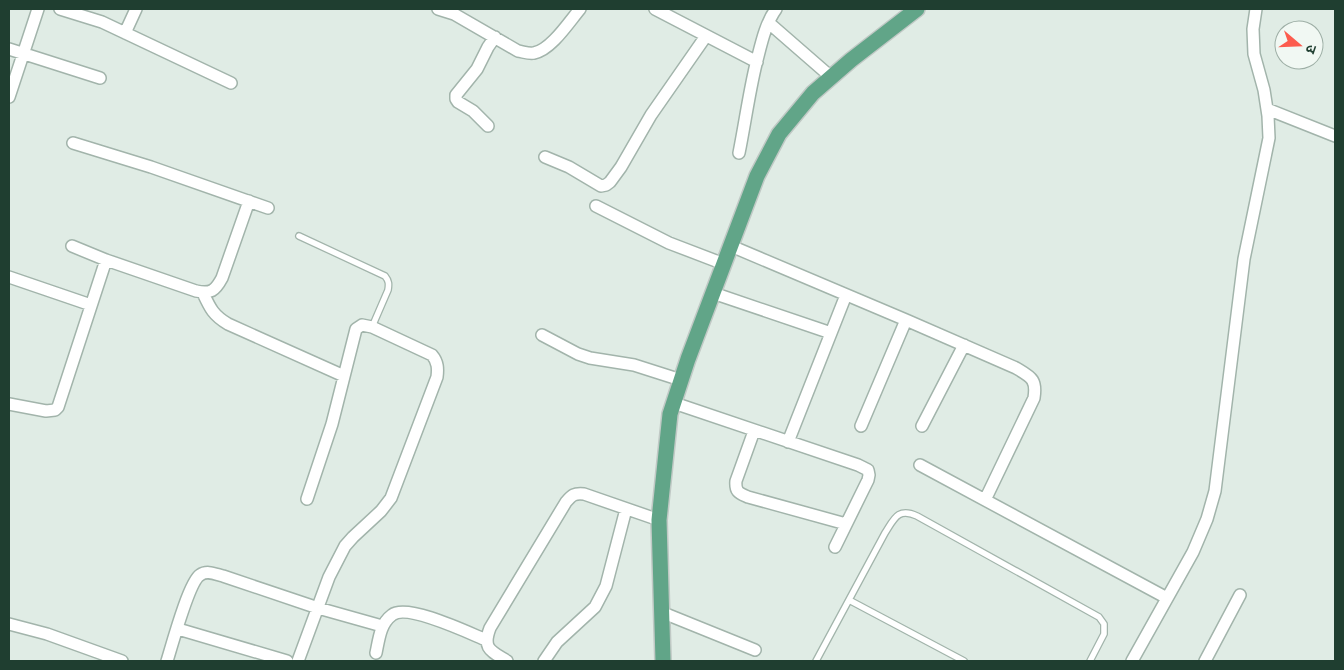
<svg xmlns="http://www.w3.org/2000/svg" width="1344" height="670" viewBox="0 0 1344 670" font-family="Lato,'Noto Sans Devanagari',sans-serif">
	<style>
		.lines { fill: none; stroke-linecap: round; stroke-linejoin: round }
		.lane-casing { stroke: #a2b4ab; stroke-width: 8 }
		.street-casing { stroke: #a2b4ab; stroke-width: 14 }
		.primary-casing { stroke: #c0c9c5; stroke-width: 18 }
		.lane { stroke: #fff; stroke-width: 5.5 }
		.street { stroke: #fff; stroke-width: 11 }
		.primary { stroke: #61a588; stroke-width: 15 }
	</style>
	<rect width="100%" height="100%" fill="#e0ece5"/>
	<g class="lines">
		<g class="lane-casing">
			<path id="lane" d="M299,236L385,276C389,281 389,284 388,290L372,327
				M849,600L964,661
				M816,661L885,533C894,519 898,507 917,516L1099,617L1104,624V634L1090,661"/>
		</g>
		<g class="street-casing">
			<path id="street" d="M60,9L102,22L231,83
				M438,9L454,14L518,51C524,52 529,54 534,53C551,50 569,22 580,9
				M655,9L757,62
				M769,23L831,77
				M125,33L136,9
				M9,49L100,78
				M9,97L38,9
				M1267,109L1335,136
				M488,126L473,111L458,102L456,99V95L477,69L488,47L495,37
				M73,143L151,167L268,208
				M739,153C745,123 749,93 756,64C761,45 765,24 776,9
				M545,157L569,167L601,186L606,185L610,182L621,167L651,115L706,36
				M596,206L669,243L724,264
				M72,246L106,260L196,291C211,294 215,291 222,278L249,201
				M731,246L906,320L1016,368C1031,377 1037,379 1034,398L985,500
				M9,277L91,305
				M203,293C210,308 213,315 228,324L344,376
				M713,293L831,333
				M542,335L578,354L590,358L634,365L681,380
				M674,403L858,465L868,470L869,475L868,480L835,547
				M9,404L46,411L55,410L58,407L106,260
				M861,426L906,320
				M922,426L964,345
				M754,431L736,481C735,492 739,493 748,497L846,524
				M788,442L846,295
				M920,465L1167,598
				M661,612L755,650
				M9,624L47,634L122,661
				M178,629L287,661
				M376,653C379,639 380,624 392,615C407,603 469,633 486,640
				M167,661C172,645 189,582 200,575C207,570 215,574 223,576L318,608L382,626
				M298,661L329,577L345,546L353,537L381,511L391,498L437,377C438,369 438,362 432,355L372,327L362,325L356,329L332,424L307,499
				M507,661C491,651 482,649 490,628L566,502C572,495 574,493 584,494L659,520
				M544,661L557,642L595,607L606,586L626,509
				M1132,661L1193,552L1207,519L1215,491L1244,259L1269,138L1268,116L1264,90L1254,54L1253,29L1256,9
				M1205,661L1240,595"/>
		</g>
		<g class="primary-casing">
			<path id="primary" d="M663,661L659,520L670,414L688,359L757,176L779,134L813,93L851,60L917,9"/>
		</g>
		<use href="#lane" class="lane"/>
		<use href="#street" class="street"/>
		<use href="#primary" class="primary"/>
	</g>
	<rect width="1344" height="670" fill="none" stroke="#1f3e30" stroke-width="20"/>
	<g transform="translate(1299 45) rotate(109)"><circle r="24" fill="#f1f8f3" stroke="#9daea5"/>
	<path d="M0-4L9 19L0 12L-9 19Z" fill="#fc5c4e"/>
	<text y="-8" font-size="14" font-weight="bold" text-anchor="middle" fill="#1f3e30">उ</text>
	</g>
</svg>
